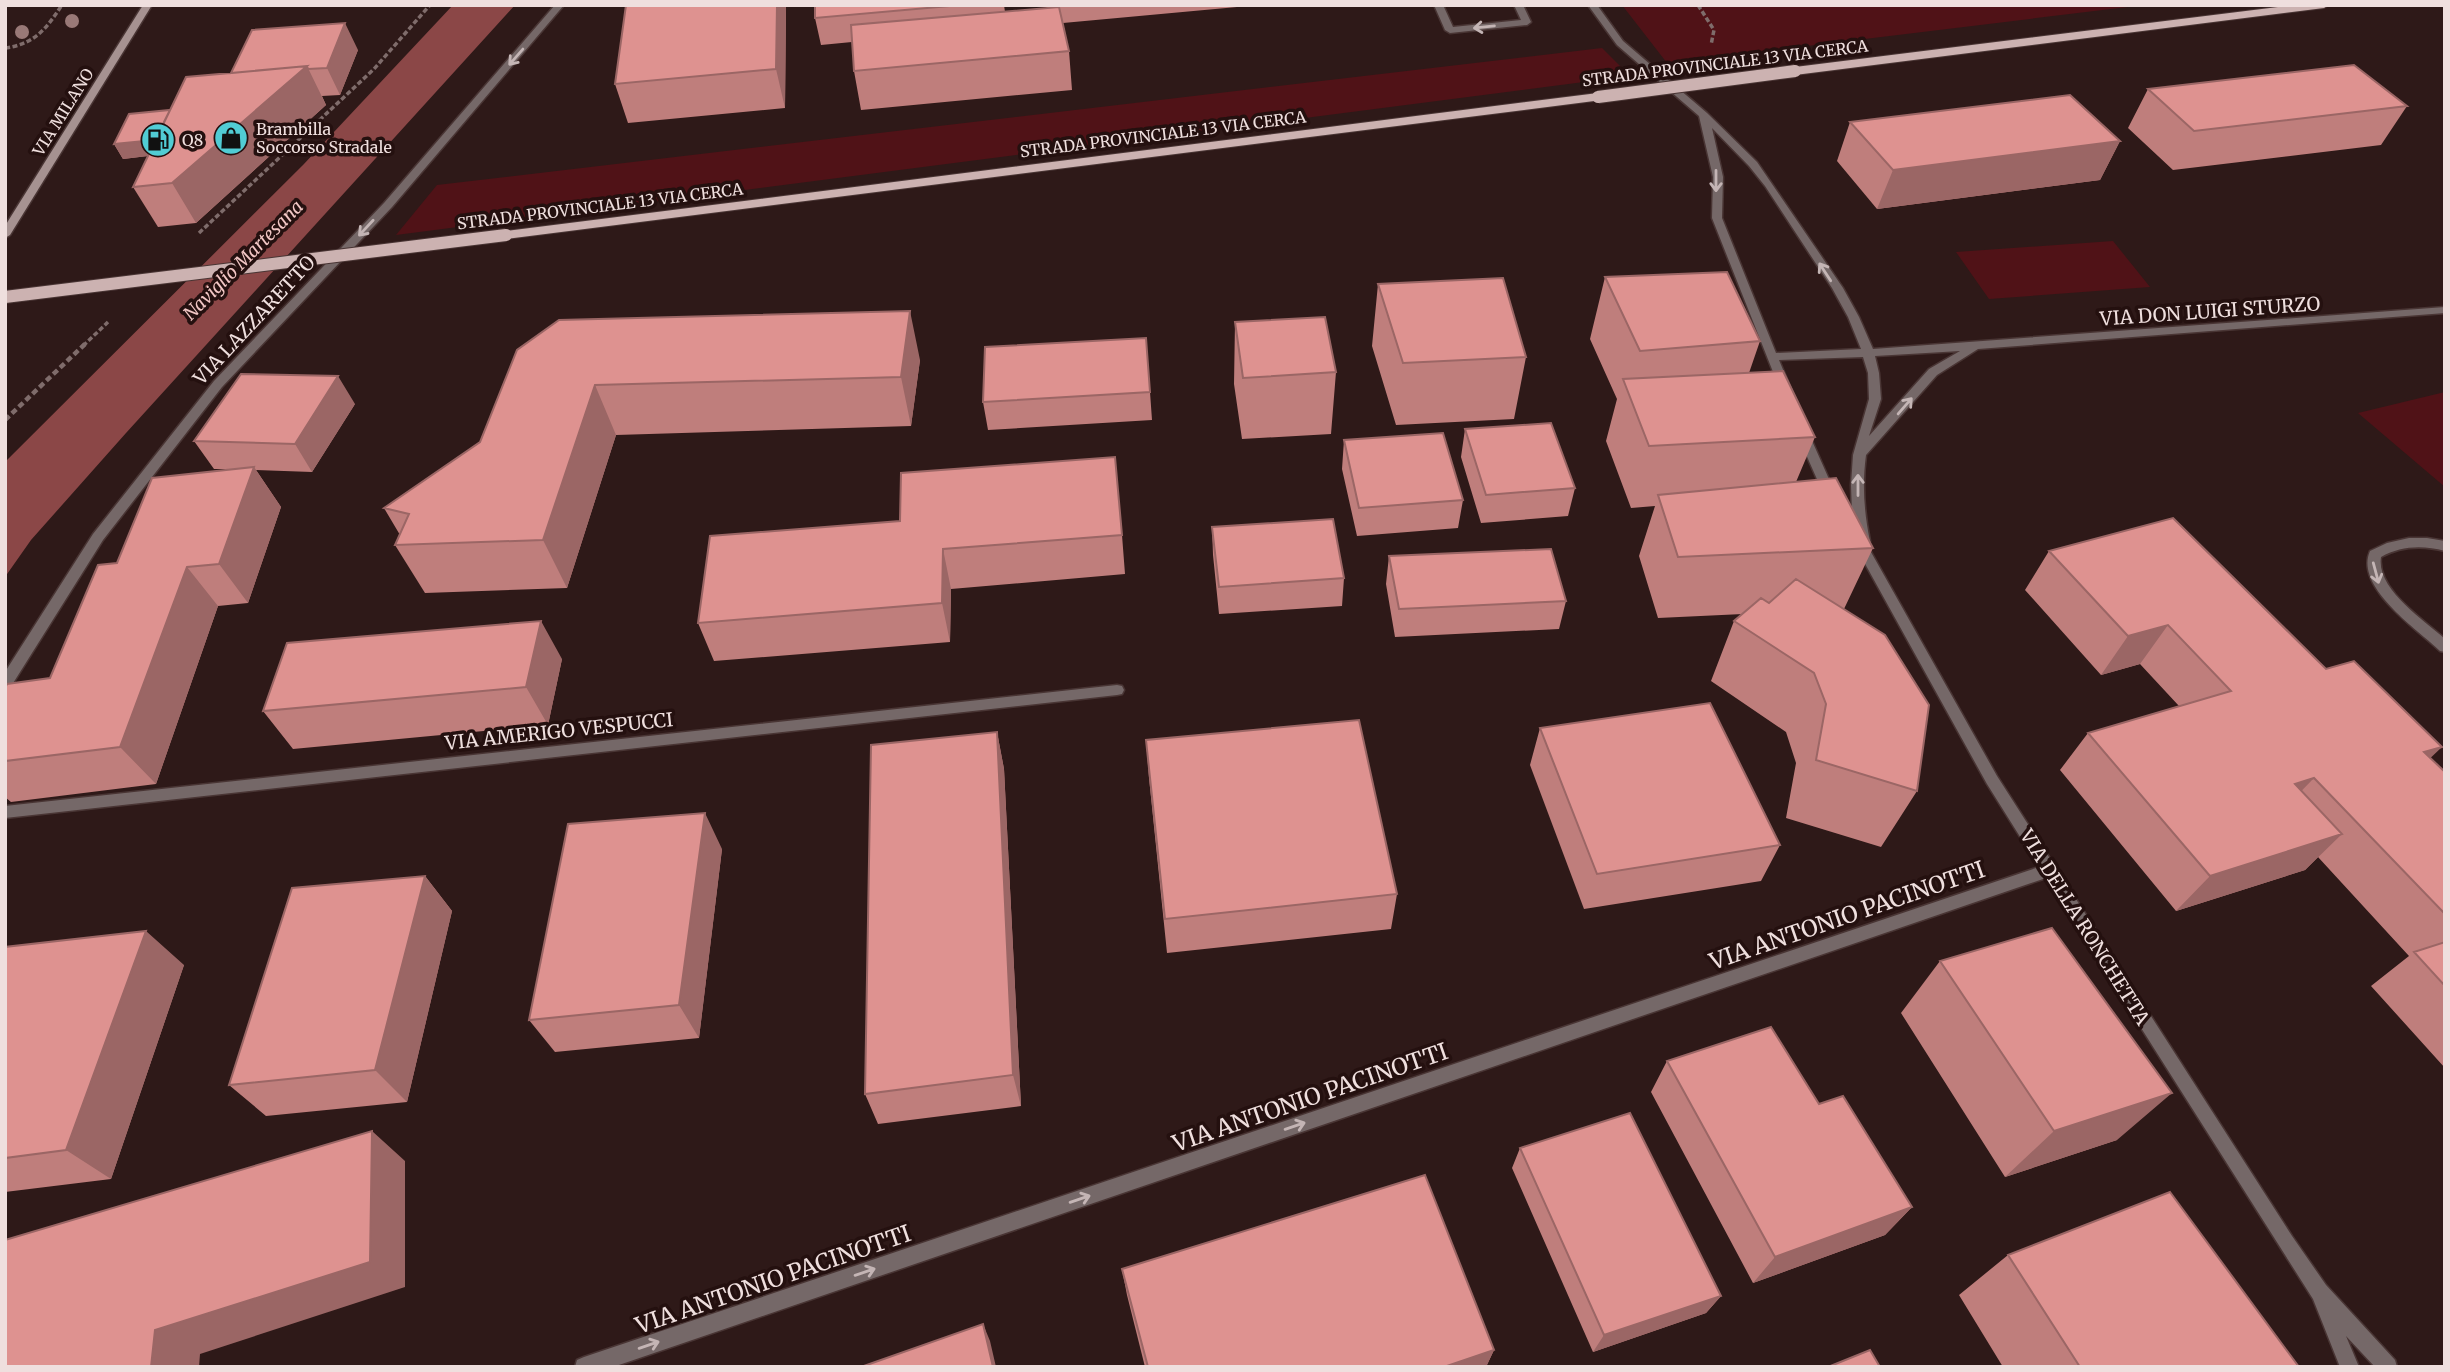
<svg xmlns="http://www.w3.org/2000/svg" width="2450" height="1372" viewBox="0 0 2450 1372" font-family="Merriweather,serif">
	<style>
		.green { fill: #501217 }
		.water { fill: #8b4747 }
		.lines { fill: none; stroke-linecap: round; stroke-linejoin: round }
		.lane-casing { stroke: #493534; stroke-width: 3 }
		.street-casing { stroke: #493534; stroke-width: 3 }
		.secondary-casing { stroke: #493534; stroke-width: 3 }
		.primary-casing { stroke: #493534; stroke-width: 2 }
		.path-far1 { stroke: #7f6c6b; stroke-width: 3.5; stroke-dasharray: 5 2.5; stroke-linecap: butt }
		.path { stroke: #7f6c6b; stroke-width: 4.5; stroke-dasharray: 6 3.5; stroke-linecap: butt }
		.lane { fill: #756868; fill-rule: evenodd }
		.street { fill: #756868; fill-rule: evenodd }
		.secondary { fill: #a69291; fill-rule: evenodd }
		.primary { fill: #ccb2b1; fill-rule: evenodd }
		.primary-bridge-casing { stroke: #493534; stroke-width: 14; stroke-linecap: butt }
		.primary-bridge { stroke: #ccb2b1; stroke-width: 12 }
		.tree { fill: #997977 }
		.wall { fill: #bf7e7c }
		.shaded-wall { fill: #9b6665 }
		.building { fill: #de9290; stroke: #9b6665; stroke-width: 2 }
		.oneway { stroke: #c4b5b5 }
		.labels { text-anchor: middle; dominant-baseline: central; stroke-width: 7; stroke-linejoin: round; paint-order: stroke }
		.far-street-label { font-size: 16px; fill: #efdfde; stroke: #24100f }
		.far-poi-label { font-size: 16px; fill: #efdfde; stroke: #24100f; text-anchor: start }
		.far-water-label { font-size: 18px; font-style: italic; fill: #f2c7c5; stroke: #24100f }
		.street-label { font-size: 19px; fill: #efdfde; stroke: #24100f }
		.near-street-label { font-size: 23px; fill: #efdfde; stroke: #24100f }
	</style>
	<rect width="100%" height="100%" fill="#2e1918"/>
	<path class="green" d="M1622,5H2144L1667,63Z
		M1602,48L1630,76L396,235L437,185Z
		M2113,241L2150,287L1989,299L1956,252Z
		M2445,392V487L2358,413Z"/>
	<path class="water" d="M453,5H515L126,433L31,540L5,577V462L303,165Z"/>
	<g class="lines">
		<g class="lane-casing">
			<path id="lane" d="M1434,5H1443L1453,27L1521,20L1514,5H1523L1531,22L1527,25L1450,33L1445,30Z"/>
		</g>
		<g class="street-casing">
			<path id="street" d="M555,5H564L392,207L222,387L103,540L10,688L5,689V672L93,534L214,381L384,203Z
				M1588,5H1597L1623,41L1707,113L1757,162L1843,288L1859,317L1873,349L2445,307V313L1978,349L1937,375L1866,455C1862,485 1864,512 1870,541L1867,545L1997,776L2292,1236L2326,1285L2395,1360L2397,1367H2375L2346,1336L2359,1367H2340L2313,1299L2046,878L613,1367H575L577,1360L584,1357L2039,867L1987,784L1853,542L1857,538L1852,513L1851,485L1853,455L1869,399L1868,373L1863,357L1779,360L1791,389L1789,392H1781L1712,218L1713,177L1699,116L1617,45ZM1712,128L1749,166L1765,186L1832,288L1848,317L1861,349L1776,353L1722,218L1723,177ZM1960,351L1929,369L1869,436L1881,399L1879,373L1875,356Z
				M1803,430L1809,434L1836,495L1834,498L1830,499L1824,495L1797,434Z
				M2409,538H2427L2445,541V551C2422,545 2401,546 2381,557C2376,589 2423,619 2445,639V652L2440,651C2417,629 2354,587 2370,551L2387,543Z
				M1117,685L1122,686L1124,690L1122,694L1117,695L5,818V806Z"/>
		</g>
		<g class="secondary-casing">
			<path id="secondary" d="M143,5H152L10,235L5,238V226Z"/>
		</g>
		<g class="primary-casing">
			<path id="primary" d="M2295,5H2329L2324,8L1795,75L1789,71L1795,67Z
				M1598,93L1604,97L1602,100L506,239L499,235L506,231Z"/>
		</g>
		<path class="path-far1" d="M1698,5L1714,30L1711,45
			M5,48C35,44 46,29 62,5
			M199,233L374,69L430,5
			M83,346L108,322"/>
		<path class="path" d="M5,420L85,344"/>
		<use href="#lane" class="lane"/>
		<use href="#street" class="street"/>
		<use href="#secondary" class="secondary"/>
		<use href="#primary" class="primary"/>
		<g class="primary-bridge-casing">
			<path id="primary-bridge" d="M1598,97L1795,71
				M5,297L506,235"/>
		</g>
		<use href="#primary-bridge" class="primary-bridge"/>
	</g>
	<g class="tree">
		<circle cx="72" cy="21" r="7"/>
		<circle cx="22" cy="32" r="7"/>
	</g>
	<path class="wall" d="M626,5H786L785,108L628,123L615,84Z
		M815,5H1004L1005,12L1055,7V5H1237V7L1063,23L1069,51L1072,90L861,110L854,71L852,42L821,45L815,18Z
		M358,50L340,95L322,96L326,105L196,223L158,227L133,187L148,156L123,159L114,144L231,73Z
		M2148,89L2407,106L2381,145L2173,170L2128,128Z
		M1850,122L2120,141L2100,180L1877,209L1837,161Z
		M1605,277L1760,341L1749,373L1815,437L1796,482L1873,548L1844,609L1917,791L1881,847L1786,818L1796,763L1786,732L1711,681L1734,621L1743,614L1658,618L1639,556L1655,506L1631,508L1606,441L1617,399L1590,339Z
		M1378,284L1526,357L1514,419L1396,425L1372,346Z
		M1235,322L1336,372L1331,434L1242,439L1234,384Z
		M517,350L920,360L911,426L616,435L567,588L425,593L395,545L400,535L384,508L480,442Z
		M1150,392L1152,420L988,430L983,402Z
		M355,404L312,472L256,470L281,507L248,603L218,606L156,784L11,802L5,797V688L50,678L117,563L232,469H214L194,441Z
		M1465,429L1575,488L1568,516L1481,523L1461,457Z
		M1344,440L1463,500L1458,528L1357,536L1342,469Z
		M1212,527L1344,578L1342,606L1219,614L1213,555Z
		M1122,535L1125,574L951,589L950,642L714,661L698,623L710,536Z
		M2049,551L2326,669L2430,758L2445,772V1068L2371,986L2409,956L2318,857L2305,870L2176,911L2060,770L2088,733L2179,706L2140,664L2101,675L2025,590Z
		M1389,556L1566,601L1559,629L1395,637L1386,584Z
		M562,659L548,725L293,749L263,711Z
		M1540,728L1780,845L1761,881L1584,909L1530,765Z
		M997,732L1004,769L1021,1106L878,1124L865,1094Z
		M1146,740L1397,894L1391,929L1167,953L1149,778Z
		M722,849L699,1038L555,1052L529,1020Z
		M425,876L452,911L407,1102L266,1116L229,1085Z
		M5,947L184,965L111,1179L5,1192Z
		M1940,961L2117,1140L2005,1177L1901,1013Z
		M1667,1061L1819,1104L1912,1207L1885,1235L1753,1283L1651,1092Z
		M1520,1148L1721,1296L1706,1313L1593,1352L1512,1168Z
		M2008,1255L2299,1367H2003L1959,1295Z
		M1122,1269L1494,1350L1486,1367H1145L1127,1295Z"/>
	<path class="shaded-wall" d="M777,5H786L785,108L776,69Z
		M345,23L358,50L340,95L327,68Z
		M307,66L326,105L196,223L172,183Z
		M172,138L180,152L123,159L114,144Z
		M2120,141L2100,180L1877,209L1893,170Z
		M910,311L920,360L911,426L901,377Z
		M338,376L355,404L312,472L295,444Z
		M595,385L616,435L567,588L543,540Z
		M254,467L281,507L248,603L219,564Z
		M943,549L951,589L950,642L942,603Z
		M187,567L218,606L156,784L120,747Z
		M541,621L562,659L548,725L526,687Z
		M2168,625L2140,664L2101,675L2128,636Z
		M997,732L1004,769L1021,1106L1013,1075Z
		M2442,747L2403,784L2424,752Z
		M2314,778L2278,815L2295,784Z
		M705,813L722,849L699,1038L679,1005Z
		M2342,834L2305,870L2176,911L2210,876Z
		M425,876L452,911L407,1102L375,1070Z
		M146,931L184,965L111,1179L66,1150Z
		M2172,1093L2117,1140L2005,1177L2054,1131Z
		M372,1131L405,1161V1287L200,1354L199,1367H151L155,1330Z
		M1912,1207L1885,1235L1753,1283L1775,1257Z
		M1721,1296L1706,1313L1593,1352L1604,1335Z
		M983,1324L990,1341L996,1367H993Z
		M1494,1350L1486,1367H1444Z"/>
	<path class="building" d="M626,5H777L776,69L615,84Z
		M815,5H961L815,18Z
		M1059,7L1069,51L854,71L851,25Z
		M345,23L327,68L308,69L307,66L231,73L252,30Z
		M2354,65L2407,106L2194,131L2148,89Z
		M307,66L172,183L133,187L186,77Z
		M2070,95L2120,141L1893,170L1850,122Z
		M170,110L155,140L114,144L129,114Z
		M1727,272L1760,341L1640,351L1605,277Z
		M1503,278L1526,357L1403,363L1378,284Z
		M910,311L901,377L595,385L543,540L395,545L409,514L384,508L480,442L517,350L559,320Z
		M1325,317L1336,372L1243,378L1235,322Z
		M1146,338L1150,392L983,402L985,347Z
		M1783,371L1815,437L1649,446L1623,379Z
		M241,374L338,376L295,444L194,441Z
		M1551,423L1575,488L1486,495L1465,429Z
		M1443,433L1463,500L1359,508L1344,440Z
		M1115,457L1122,535L943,549L942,603L698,623L710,536L900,521L901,473Z
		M254,467L219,564L187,567L120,747L5,761V688L7,684L50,678L98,565L117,563L152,478Z
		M1836,478L1873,548L1678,557L1658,495Z
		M2173,518L2326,669L2354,661L2442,747L2424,752L2445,772V914L2314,778L2295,784L2342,834L2210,876L2088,733L2231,691L2168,625L2128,636L2049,551Z
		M1333,519L1344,578L1219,587L1212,527Z
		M1551,549L1566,601L1399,609L1389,556Z
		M1796,579L1885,635L1929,705L1917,791L1816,760L1826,704L1814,673L1734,621L1761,598L1769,603Z
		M541,621L526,687L263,711L287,643Z
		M1710,703L1780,845L1597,874L1540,728Z
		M1359,720L1397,894L1165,919L1146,740Z
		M997,732L1013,1075L865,1094L871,745Z
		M705,813L679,1005L529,1020L568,824Z
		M425,876L375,1070L229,1085L292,888Z
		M2052,928L2172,1093L2054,1131L1940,961Z
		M146,931L66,1150L5,1158V947Z
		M2445,942V986L2414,952Z
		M1771,1027L1819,1104L1843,1096L1912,1207L1775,1257L1667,1061Z
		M1630,1113L1721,1296L1604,1335L1520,1148Z
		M372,1131L370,1262L155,1330L151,1367H5V1240Z
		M1425,1175L1494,1350L1444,1367H1148L1122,1269Z
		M2170,1192L2299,1367H2080L2008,1255Z
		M983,1324L993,1367H861Z
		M1870,1350L1880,1367H1828Z"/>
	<defs><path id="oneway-shaft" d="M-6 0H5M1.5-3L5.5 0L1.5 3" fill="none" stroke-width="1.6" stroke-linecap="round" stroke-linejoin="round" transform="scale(1.75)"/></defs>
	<g class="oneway">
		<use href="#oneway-shaft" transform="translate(1484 27) rotate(174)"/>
		<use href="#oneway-shaft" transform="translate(516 57) rotate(131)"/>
		<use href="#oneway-shaft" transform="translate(1716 181) rotate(90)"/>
		<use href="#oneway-shaft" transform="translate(366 228) rotate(133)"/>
		<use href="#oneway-shaft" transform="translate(1825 272) rotate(-123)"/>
		<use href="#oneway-shaft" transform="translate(1905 406) rotate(-49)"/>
		<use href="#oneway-shaft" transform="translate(1858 485) rotate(-90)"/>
		<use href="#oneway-shaft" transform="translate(2376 573) rotate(75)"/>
		<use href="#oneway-shaft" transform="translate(1295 1126) rotate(-19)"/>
		<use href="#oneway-shaft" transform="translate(1080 1199) rotate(-19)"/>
		<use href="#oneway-shaft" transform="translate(865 1272) rotate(-19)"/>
		<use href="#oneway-shaft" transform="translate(649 1345) rotate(-19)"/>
	</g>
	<defs>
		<g id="shop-disc" transform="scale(1.75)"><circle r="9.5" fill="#51ccd4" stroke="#24100f"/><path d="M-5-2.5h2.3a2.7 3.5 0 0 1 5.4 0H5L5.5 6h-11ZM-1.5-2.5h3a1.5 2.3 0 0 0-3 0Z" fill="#111"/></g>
		<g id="fuel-disc" transform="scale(1.75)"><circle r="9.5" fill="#51ccd4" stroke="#24100f"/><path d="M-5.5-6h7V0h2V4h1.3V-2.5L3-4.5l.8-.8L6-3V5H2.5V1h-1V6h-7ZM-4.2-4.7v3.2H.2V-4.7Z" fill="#111"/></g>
	</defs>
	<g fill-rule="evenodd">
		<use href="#shop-disc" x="231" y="138"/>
		<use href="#fuel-disc" x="158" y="140"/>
	</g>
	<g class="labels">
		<g class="far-street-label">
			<text transform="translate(1725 63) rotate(-7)">STRADA PROVINCIALE 13 VIA CERCA</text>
			<text transform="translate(63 112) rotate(-58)">VIA MILANO</text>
			<text transform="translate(1163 134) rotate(-7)">STRADA PROVINCIALE 13 VIA CERCA</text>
			<text transform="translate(600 206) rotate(-7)">STRADA PROVINCIALE 13 VIA CERCA</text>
		</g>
		<g class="far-poi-label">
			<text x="256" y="129">Brambilla<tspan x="256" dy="18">Soccorso Stradale</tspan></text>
			<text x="182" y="140">Q8</text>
		</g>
		<g class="far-water-label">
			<text transform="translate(243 260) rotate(-45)">Naviglio Martesana</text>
		</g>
		<g class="street-label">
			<text transform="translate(2210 311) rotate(-4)">VIA DON LUIGI STURZO</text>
			<text transform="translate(254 320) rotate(-47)">VIA LAZZARETTO</text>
			<text transform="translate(559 731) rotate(-6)">VIA AMERIGO VESPUCCI</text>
			<text transform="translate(2085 927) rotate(58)">VIA DELLA RONCHETTA</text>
		</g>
		<g class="near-street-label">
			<text transform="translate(1847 915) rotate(-19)">VIA ANTONIO PACINOTTI</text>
			<text transform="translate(1310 1097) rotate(-19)">VIA ANTONIO PACINOTTI</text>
			<text transform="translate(773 1279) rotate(-19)">VIA ANTONIO PACINOTTI</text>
		</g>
	</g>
	<rect width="2450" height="1372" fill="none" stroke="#efdfde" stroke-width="14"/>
</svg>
